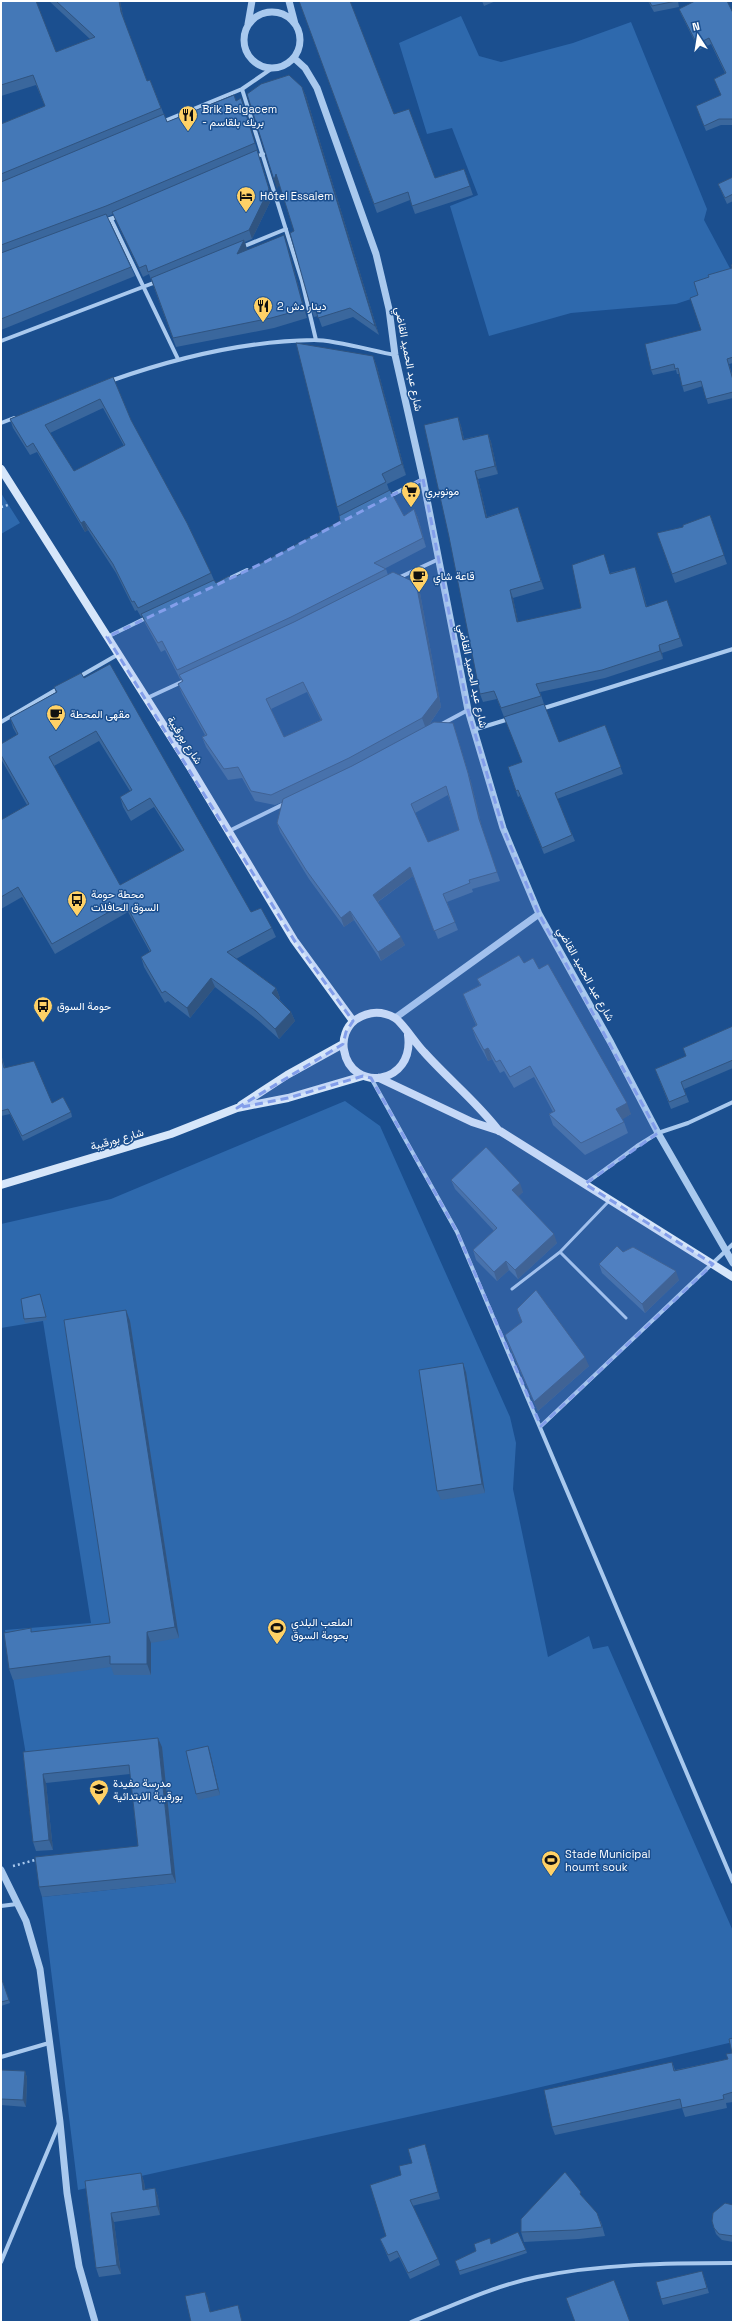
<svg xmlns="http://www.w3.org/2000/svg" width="734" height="2323" viewBox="0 0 734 2323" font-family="'Space Grotesk',Vazirmatn,sans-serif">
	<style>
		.green { fill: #2e69ad }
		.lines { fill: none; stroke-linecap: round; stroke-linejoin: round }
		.path { stroke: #a9c9ee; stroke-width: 2.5; stroke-dasharray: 2 3; stroke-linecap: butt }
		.service { stroke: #a9c9ee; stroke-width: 3 }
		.minor { stroke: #a9c9ee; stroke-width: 4 }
		.tertiary { stroke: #a9c9ee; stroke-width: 7 }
		.secondary { stroke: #d6e6fa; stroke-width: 8 }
		.wall { fill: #3a679d; fill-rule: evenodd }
		.shaded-wall { fill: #305480 }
		.building { fill: #4478b7; stroke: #305480; fill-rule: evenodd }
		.marked { fill: #839eea; fill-opacity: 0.2; stroke: #839eea; stroke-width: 3; stroke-dasharray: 8 5; stroke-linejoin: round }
		.labels { text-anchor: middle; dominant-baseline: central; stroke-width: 3; stroke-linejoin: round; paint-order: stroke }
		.poi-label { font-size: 11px; fill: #fff; stroke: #1b4f8f; text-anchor: start }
		.street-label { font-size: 11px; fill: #fff; stroke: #1b4f8f }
	</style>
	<rect width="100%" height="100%" fill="#1b4f8f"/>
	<path class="green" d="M461,16L479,56L501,62L573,43L631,22L707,209L704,220L733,274V285L676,304L571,313L489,336L450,206L478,195L452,128L427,134L399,43Z
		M1,493L20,523L1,534Z
		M345,1101L380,1126L510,1417L516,1443L513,1489L548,1657L589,1636L593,1649L608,1646L733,1931V2042L498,2097L78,2190L42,1897L175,1883L161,1747L27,1761L5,1630L91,1623L43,1321L1,1328V1224L111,1199Z"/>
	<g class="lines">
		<path class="path" d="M1,507L8,505
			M13,1866L39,1859"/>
		<path class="service" d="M560,1252L626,1318
			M512,1289L560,1252L609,1201"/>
		<path class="minor" d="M242,89L302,281L316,340
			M162,122L242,89L271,69
			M255,157L263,154
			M111,219L178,359
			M104,221L119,216
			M242,247L286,229
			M1,341L156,282
			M110,381C175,358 244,341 314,340C336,340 373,351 395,355
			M1,423L14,418
			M388,497L423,479
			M398,578L439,559
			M226,580L247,570
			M107,637L148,617
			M77,678L117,655
			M145,699L186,680
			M541,709L733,649
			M1,722L59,688
			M440,725L468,710
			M473,730L509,719
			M229,831L286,803
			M371,1078L457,1232L733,1882
			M585,1184L637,1146L658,1133L688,1123L733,1102
			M541,1426L733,1244
			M1,1906L17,1904
			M1,2057L49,2043
			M1,2262L59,2124
			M411,2322C452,2306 493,2286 537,2277C600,2264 668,2263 733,2263"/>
		<path class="tertiary" d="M289,1L295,24
			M244 40a28 28 0 1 1 56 0a28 28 0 1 1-56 0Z
			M248,24L252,1
			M294,58L305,68L317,88L376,254L389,309L395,355L423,479L468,710L503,828L539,914L611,1043L658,1133L733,1263
			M395,1018L539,914
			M1,1870L26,1921L40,1969L60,2122L67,2193L79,2266L95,2322"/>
		<path class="secondary" d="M1,469L190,767L294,940L353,1021
			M408,1035C415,1085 351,1093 344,1050C342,1039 346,1027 355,1020C367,1012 381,1010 395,1018C402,1022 416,1044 424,1052C448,1079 477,1102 499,1131
			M379,1078L472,1122L500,1131L733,1277
			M241,1105L287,1075L343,1044
			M1,1185L171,1134L237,1108L288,1098L363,1076"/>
	</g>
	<path class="wall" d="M1,1L56,52L90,39L49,1H120L124,21L147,81L150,80L167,122L236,101L244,107L272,198L252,239L245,242L247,249V250L287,244L307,318L274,328L176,347L149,274L143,277L116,221L113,214L107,217L131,267L135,276L1,330V124L45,106L36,85L1,96Z
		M299,1L394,114L435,178L464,169L473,195L415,214L410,200L377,213Z
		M482,1H496L484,6Z
		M648,1H678L679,7L654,12Z
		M679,9L733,13V125H721L706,131L696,106L721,95L714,79L725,73L711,44L699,50L681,14Z
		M302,87L306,96L379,335L353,317L322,327L318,316L314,317L311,308L294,231L279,184L277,189Z
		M733,177V201L727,204L718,184Z
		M733,264V363L729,364L733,378V398L708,404L703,386L684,392L679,374H677L676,370L653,375L651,370L701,330L698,295L732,268Z
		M373,356L377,367L406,475L387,484L389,490L404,516L414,509L418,518L426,547L384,569H386L388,575L420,593L441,707L429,725L453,723L471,782L482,828L500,881L472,889L473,892L447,902L458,930L438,939L413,876L378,902L405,945L381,961L354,920L344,927L309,879L280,832L277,823L283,802L275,805L255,801L242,778L228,780L206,747L202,737L205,735L182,694L178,684L182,682L181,679H180L165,650L161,652L145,623L142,616L141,617L137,610L135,611L116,573L88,530L85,532L37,452L30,455L13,428L10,419L113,377L131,420L211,573L214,580L216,583L231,579L340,521V516L337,507ZM103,408L124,446L74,471L50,433ZM307,692L321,720L284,737L271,709ZM448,795L459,830L428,842L415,813Z
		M458,417L461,426L464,439L488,434L491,442L498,474L478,479L487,517L518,507L544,589L513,598L518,622L581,608L610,573L635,567L638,575L647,607L670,608L683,646L662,653L663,659L605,678L540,692L544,704L504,717L497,699L483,702L480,694Z
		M710,515L727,564L675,583L657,533L683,527Z
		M84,678L251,912L272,928L276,937L236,959L276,988L280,998L279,999L291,1012L295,1021L279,1039L259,1021L215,987L190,1018L168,1001L165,1003L144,967L141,957L150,952L128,912L55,954L22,897L1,909V820L27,805L1,759V755L17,735L13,728L10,718L56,693L54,687ZM99,741L130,791L120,797L123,807L131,821L154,807L182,851L120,885L54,766Z
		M605,725L623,774L557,799L575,841L544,854L520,796L518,797L508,767L522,762L559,742Z
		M524,963L539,969L631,1114L622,1119L624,1122L628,1133L585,1155L553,1125L549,1114L553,1112L534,1077L514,1088L504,1071L500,1073L492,1059L488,1061L476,1039L472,1028L476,1025L467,1005L463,994L480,985L477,979Z
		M733,1026V1068L684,1089L689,1102L671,1109L655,1069L686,1056L683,1048Z
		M1,1054L5,1068L52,1103L71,1112L72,1117L23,1141L10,1114L1,1116Z
		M451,1180L523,1192L518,1196L557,1243L518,1279L509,1270L497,1281L476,1260L473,1250L494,1231L455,1189Z
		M623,1252L679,1280L645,1313L602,1273L599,1264Z
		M40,1294L47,1320L25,1323L24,1319Z
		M126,1310L130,1321L179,1638L151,1643V1675H114L111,1667L13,1680L9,1669L32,1632L110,1623Z
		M505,1335L589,1366L538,1411L508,1344Z
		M466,1372L485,1493L441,1500L437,1491Z
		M208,1746L210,1752L220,1795L198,1800L196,1794Z
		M162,1747L176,1883L42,1897L39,1887L138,1846L130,1774L46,1783L53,1850L36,1851L33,1842L23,1752Z
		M1,1977L10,2003L1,2006Z
		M733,2038V2102L726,2103L727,2108L685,2117L682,2108L555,2135L552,2127L672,2062L675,2070L728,2059L732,2053Z
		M1,2070L25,2071L27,2078L26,2107L1,2105Z
		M425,2144L440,2199L412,2206L438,2259L440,2265L410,2279L399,2257L390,2262L380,2239L386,2236L401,2175L412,2163Z
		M141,2173L144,2182L145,2189L155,2188L158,2197L160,2215L114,2222L121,2274L99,2277L96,2268L85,2181Z
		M583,2197L601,2222L605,2236L579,2239L524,2242L521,2232Z
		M733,2205V2242L722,2240L716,2234L714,2228Z
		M491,2244L526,2250L527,2253L460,2275L455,2261Z
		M704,2277L709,2293L663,2305L661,2299Z"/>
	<path class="shaded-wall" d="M119,1H120L124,22L121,12Z
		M302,87L306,96L379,335L375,326Z
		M257,150L272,198L252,239L249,230Z
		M276,174L280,183L277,189L274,180Z
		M284,235L287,244L307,318L304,309Z
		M244,240L247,249L241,263L237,254Z
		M373,356L377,367L406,475L402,464Z
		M458,417L461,426L466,448L463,440Z
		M488,434L491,442L498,474L495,466Z
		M475,471L478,479L489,526L486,518Z
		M518,507L521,515L544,589L541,581Z
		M414,509L418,518L426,547L423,538Z
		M84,521L88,530L85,532L81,523Z
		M635,567L638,575L649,616L646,607Z
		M416,583L420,593L441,707L426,729L422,718Z
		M510,590L513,598L520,630L517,622Z
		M659,645L662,653L663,659L660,651Z
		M453,723L471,782L482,828L500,881L479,819Z
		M410,867L413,876L376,903L373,895Z
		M350,911L354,920L344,927L341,918Z
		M401,937L405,945L381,961L378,952Z
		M211,978L215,987L190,1018L187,1008Z
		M276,988L280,998L276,1003L272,993Z
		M291,1012L295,1021L279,1039L275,1029Z
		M488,1048L492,1059L488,1061L484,1050Z
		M627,1103L631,1114L620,1121L616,1109Z
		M520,1183L523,1192L516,1199L512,1190Z
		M554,1234L557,1243L518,1279L515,1270Z
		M506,1261L509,1270L497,1281L494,1272Z
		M676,1271L679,1280L645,1313L642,1304Z
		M126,1310L130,1321L179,1638L175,1627Z
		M585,1357L589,1366L538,1411L534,1402Z
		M463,1363L466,1372L485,1493L482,1484Z
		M147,1632L151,1643V1675L147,1664Z
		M158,1738L162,1747L176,1883L172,1874Z
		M208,1746L210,1752L220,1795L218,1789Z
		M43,1774L46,1783L53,1850L49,1840Z
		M25,2071L27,2078L26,2107L23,2100Z
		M141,2173L144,2182L146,2199L143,2190Z
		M155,2188L158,2197L160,2215L157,2206Z
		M111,2213L114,2222L121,2274L117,2265Z
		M205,2292L208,2298L212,2318L210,2312Z"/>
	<path class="building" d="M1,1H36L56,52L95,37L56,1H119L121,12L147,81L150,80L161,108L1,174V124L45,106L33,75L1,85Z
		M299,1H350L394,114L409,109L435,178L464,169L470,186L412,206L408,192L374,204Z
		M649,1H676L652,6Z
		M695,1H727L733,13V121L732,119H719L704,126L696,106L721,95L714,79L726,73L709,38L697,44L679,9Z
		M289,75L302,87L375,326L350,308L318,318L315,306L311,308L290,233L294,231L276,174L274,180L247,94L261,84Z
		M234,95L236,101L241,98L255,143L106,206L1,245V182L164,114L167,122Z
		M257,150L269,189L249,230L148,272L146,265L139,268L112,212Z
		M733,177V194L725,198L718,184Z
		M106,214L131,267L1,319V253Z
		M284,235L304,309L271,318L173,338L151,278L244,240L237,254Z
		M733,264V357L727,359L733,380V392L706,399L701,381L682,386L678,368L675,369L674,364L651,370L645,344L701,330L690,298L698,295L694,282L709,277L708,275L732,268L731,265Z
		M296,343L373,356L402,464L382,474L386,482L337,507Z
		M113,377L131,420L187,523L211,573L138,608L134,601L132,602L113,564L84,521L81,523L33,443L27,447L10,419ZM100,399L125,445L74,471L45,425Z
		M458,417L463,440L488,434L495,466L475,471L486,518L518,507L541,581L510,590L517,622L581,608L572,565L604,554L610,574L635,567L646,607L667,600L680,638L659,645L660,651L602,670L536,684L541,696L501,708L494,691L480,694L449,537L424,425Z
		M390,490L404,516L414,509L423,538L374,563L386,569L291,617L177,670L162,641L158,643L141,614L214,580L216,583L229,576L231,579L340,521L339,516Z
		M710,515L724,555L672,574L657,533L683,527V525Z
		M393,572L416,583L438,697L422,718L349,758L271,795L251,791L238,767L224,769L202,737L207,735L178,684L183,681L179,675L294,622ZM303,682L322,720L284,737L266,699Z
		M110,664L251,912L261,908L272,928L227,952L276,988L272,993L291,1012L275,1029L256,1011L211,978L187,1008L165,991L162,993L141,957L151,951L125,903L52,944L18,887L1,897V820L29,804L1,755V744L18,734L10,718L57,692L54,687L81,673L84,678ZM96,731L132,790L120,797L128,811L150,798L184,850L120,885L49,757Z
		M544,704L559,742L605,725L621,767L555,793L572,835L542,848L518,790L516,791L508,767L522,762L504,717Z
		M434,722L453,723L468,773L479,819L497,872L469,880L470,883L443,894L455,922L434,931L410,867L373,895L401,937L378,952L350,911L341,918L306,870L277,823L283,799L352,766ZM446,786L459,830L428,842L411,804Z
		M519,955L524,963L533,958L539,969L548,964L627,1103L616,1109L624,1122L581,1143L549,1114L555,1111L530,1066L510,1077L500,1060L496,1062L488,1048L484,1050L472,1028L477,1025L463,994L481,985L477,979Z
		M733,1026V1060L681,1082L686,1095L669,1102L655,1069L686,1056L683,1048Z
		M1,1056L4,1068L34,1061L52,1103L63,1097L71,1112L22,1136L8,1109L1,1111Z
		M486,1147L520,1183L512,1190L554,1234L515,1270L506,1261L494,1272L473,1250L497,1228L451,1180Z
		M617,1246L623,1252L633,1247L676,1271L642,1304L599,1264Z
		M536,1290L585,1357L534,1402L505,1335L522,1322L517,1309Z
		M40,1294L46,1317L24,1319L21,1299Z
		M126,1310L175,1627L147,1632V1664H110V1656L9,1669L4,1633L31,1628V1632L110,1623L64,1320Z
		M463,1363L482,1484L437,1491L419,1370Z
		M158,1738L172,1874L39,1887L35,1857L138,1846L129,1765L43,1774L49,1840L33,1842L23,1752Z
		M208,1746L218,1789L196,1794L186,1751Z
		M1,1977L9,2000L1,2002Z
		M733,2038V2092L723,2095L724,2099L682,2108L680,2099L552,2127L544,2090L672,2062L674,2071L728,2059L726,2054L732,2053L729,2039Z
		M1,2070L25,2071L23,2100L1,2099Z
		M425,2144L438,2192L410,2200L438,2259L408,2273L397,2251L388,2255L380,2239L386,2236L370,2185L401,2175L399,2166L412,2163L408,2149Z
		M565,2172L581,2192L580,2194L597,2213L602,2227L576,2230L521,2232V2219Z
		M141,2173L143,2190L155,2188L157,2206L111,2213L117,2265L96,2268L85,2181Z
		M725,2203L733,2205V2236L719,2234L714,2228L712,2221L713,2213Z
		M518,2232L526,2250L459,2271L455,2261L476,2251L474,2244L490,2238L491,2244Z
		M702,2271L707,2288L661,2299L656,2282Z
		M614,2280L630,2322H575L566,2298Z
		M205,2292L210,2312L238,2305L242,2322H191L185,2296Z"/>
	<path class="marked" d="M423,479L468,710L503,828L539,914L658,1133L585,1184L713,1264L541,1426L457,1232L371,1078L363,1076L288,1098L237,1108L343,1044L346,1032L353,1021L294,940L107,637L267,561Z"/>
	<defs>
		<g id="restaurant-pin" transform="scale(1)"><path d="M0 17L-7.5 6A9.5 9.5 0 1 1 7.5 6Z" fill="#ffd166" stroke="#1b4f8f"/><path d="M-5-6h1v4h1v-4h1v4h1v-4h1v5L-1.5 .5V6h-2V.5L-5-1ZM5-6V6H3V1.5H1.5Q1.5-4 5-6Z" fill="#111"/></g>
		<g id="hotel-pin" transform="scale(1)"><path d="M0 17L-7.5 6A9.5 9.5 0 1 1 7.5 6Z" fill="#ffd166" stroke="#1b4f8f"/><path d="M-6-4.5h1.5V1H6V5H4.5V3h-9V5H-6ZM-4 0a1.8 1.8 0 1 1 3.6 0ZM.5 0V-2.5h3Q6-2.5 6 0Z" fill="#111"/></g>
		<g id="supermarket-pin" transform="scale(1)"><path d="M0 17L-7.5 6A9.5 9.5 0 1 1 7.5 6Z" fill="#ffd166" stroke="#1b4f8f"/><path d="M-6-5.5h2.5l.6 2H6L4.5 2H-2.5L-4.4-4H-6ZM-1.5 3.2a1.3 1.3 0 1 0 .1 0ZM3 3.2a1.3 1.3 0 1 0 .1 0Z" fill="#111"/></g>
		<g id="cafe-pin" transform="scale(1)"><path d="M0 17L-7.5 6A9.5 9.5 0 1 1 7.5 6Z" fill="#ffd166" stroke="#1b4f8f"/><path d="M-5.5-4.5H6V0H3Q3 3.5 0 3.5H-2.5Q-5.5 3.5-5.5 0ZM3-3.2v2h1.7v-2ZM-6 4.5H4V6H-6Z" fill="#111"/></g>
		<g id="bus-pin" transform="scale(1)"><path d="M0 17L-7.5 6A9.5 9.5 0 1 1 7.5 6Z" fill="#ffd166" stroke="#1b4f8f"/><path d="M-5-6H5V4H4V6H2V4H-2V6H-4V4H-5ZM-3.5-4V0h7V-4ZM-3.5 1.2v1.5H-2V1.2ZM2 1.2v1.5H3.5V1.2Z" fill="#111"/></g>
		<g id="stadium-pin" transform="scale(1)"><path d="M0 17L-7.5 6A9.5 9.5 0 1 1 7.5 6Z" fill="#ffd166" stroke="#1b4f8f"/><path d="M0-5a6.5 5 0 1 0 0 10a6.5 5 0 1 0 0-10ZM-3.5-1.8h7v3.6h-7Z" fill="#111"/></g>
		<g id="school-pin" transform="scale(1)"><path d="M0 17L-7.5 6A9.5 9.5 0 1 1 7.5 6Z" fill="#ffd166" stroke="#1b4f8f"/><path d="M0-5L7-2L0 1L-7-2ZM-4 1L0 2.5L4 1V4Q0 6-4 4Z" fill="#111"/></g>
	</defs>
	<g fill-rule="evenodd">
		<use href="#restaurant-pin" x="188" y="115"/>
		<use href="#hotel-pin" x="246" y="196"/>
		<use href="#restaurant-pin" x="263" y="306"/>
		<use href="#supermarket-pin" x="411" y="491"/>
		<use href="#cafe-pin" x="419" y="576"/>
		<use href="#cafe-pin" x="56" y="714"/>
		<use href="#bus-pin" x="77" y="900"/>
		<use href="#bus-pin" x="43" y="1006"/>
		<use href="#stadium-pin" x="277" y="1628"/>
		<use href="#school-pin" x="99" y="1789"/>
		<use href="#stadium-pin" x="551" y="1860"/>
	</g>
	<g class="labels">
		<g class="poi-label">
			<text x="202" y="109">Brik Belgacem<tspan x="202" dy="13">- بريك بلقاسم</tspan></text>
			<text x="260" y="196">Hôtel Essalem</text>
			<text x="277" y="306">2 دينار دش</text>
			<text x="425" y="491">مونوبري</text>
			<text x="433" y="576">قاعة شاي</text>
			<text x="70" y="714">مقهى المحطة</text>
			<text x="91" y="894">محطة حومة<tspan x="91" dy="13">السوق الحافلات</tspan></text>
			<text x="57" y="1006">حومة السوق</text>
			<text x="291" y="1622">الملعب البلدي<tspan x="291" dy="13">بحومة السوق</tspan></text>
			<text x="113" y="1783">مدرسة مفيدة<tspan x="113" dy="13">بورقيبة الابتدائية</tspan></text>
			<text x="565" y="1854">Stade Municipal<tspan x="565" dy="13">houmt souk</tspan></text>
		</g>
		<g class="street-label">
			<text transform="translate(409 359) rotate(79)">شارع عبد الحميد القاضي</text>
			<text transform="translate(473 676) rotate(78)">شارع عبد الحميد القاضي</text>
			<text transform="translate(185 740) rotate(57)">شارع بورقيبة</text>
			<text transform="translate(586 974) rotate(61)">شارع عبد الحميد القاضي</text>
			<text transform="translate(117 1139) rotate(-16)">شارع بورقيبة</text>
		</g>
	</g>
	<rect width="734" height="2323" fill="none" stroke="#ffffff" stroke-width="4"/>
	<g transform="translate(698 36) rotate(348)" stroke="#1b4f8f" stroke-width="3" paint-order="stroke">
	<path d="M0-3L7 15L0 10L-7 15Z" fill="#ffffff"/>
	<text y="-6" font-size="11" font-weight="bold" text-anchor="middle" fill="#ffffff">N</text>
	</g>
</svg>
